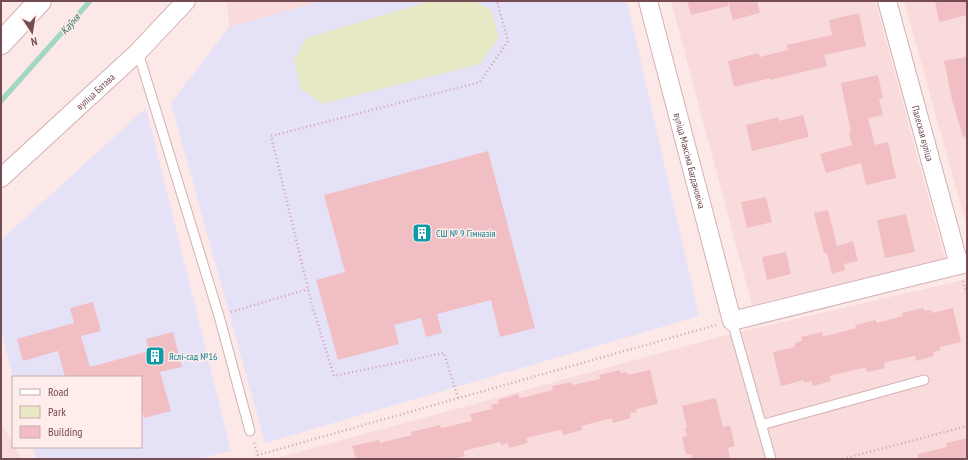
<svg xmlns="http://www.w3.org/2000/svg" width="968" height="460" viewBox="0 0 968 460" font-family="'PT Sans Narrow',sans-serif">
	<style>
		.residential { fill: #f8dbda }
		.education { fill: #e5e2f8 }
		.green { fill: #e7e9c4 }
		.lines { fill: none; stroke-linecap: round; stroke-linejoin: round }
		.stream { stroke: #a1d7c3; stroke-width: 5 }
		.building { fill: #f1bec4 }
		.service-casing { stroke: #d3b1b4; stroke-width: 11 }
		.minor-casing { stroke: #d3b1b4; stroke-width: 20 }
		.tertiary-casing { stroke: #d3b1b4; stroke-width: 24 }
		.path { stroke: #d6a1a8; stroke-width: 2.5; stroke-dasharray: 1 3; stroke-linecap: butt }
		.service { stroke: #fff; stroke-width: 9 }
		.minor { stroke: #fff; stroke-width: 18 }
		.tertiary { stroke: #fff; stroke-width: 22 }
		.labels { text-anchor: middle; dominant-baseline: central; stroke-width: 3; stroke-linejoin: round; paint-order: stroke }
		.street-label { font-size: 10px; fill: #754b52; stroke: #ffedec }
		.culture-label { font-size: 10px; fill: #0d838f; stroke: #ffedec; text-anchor: start }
		.water-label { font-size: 11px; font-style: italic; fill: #3c735f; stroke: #ffedec }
	</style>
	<rect width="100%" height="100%" fill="#fce8e6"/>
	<path class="residential" d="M227,1H321L229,27Z
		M671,1H875L945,259L752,305Z
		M904,1H967V227Z
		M967,279V459H273L723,336Z
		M1,424L13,443V447H15L23,459H1Z"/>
	<path class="education" d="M321,1H627L699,316L265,443L171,103L229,27Z
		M146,108L231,451L197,459H36L32,447H141V377H13L1,332V240Z"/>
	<path class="green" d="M431,1H474L491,10L499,38L480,64L322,104L301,89L294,61L306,38Z"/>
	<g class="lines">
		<path class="stream" d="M1,101L90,1"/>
	</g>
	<path class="building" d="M687,1H757L760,13L733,20L728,1V6L691,15Z
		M935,1H967V15L939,22Z
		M859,13L866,46L824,55L827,66L770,80V78L734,87L728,61L759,53L760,57L788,50L787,45L832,35L829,20Z
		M967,57V136L963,137L952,100L944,61Z
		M878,75L883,98L879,99L883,115L868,118L875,145L888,142L896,178L866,185L861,163L826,173L820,154L852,145L849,133L851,132L841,83Z
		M803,115L809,137L752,151L746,125L779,117V121Z
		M488,151L535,328L500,337L491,300L437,314L442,333L426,337L421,318L394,325L399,344L338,360L316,280L345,272L324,195Z
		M766,197L772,222L747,228L741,202Z
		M828,210L837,246L853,241L858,261L844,264L845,270L832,274L827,253H824L814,213Z
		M906,214L915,252L885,258L877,220Z
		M786,252L791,274L767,280L762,257Z
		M93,302L101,331L81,336L90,367L149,351L146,339L173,332L182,367L160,372L171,411L144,418L141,406V377H65L58,351L23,361L17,339L74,323L70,308Z
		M923,308L924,311L931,310L932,313L953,308L961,342L940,347V350L933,352L934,356L916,361L915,356L891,361L884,363L885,368L867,372L866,368L858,369L830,376L831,381L813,386L811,381L804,383V380L781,386L773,352L795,347V343L802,341L801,337L822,332L823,336L830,335L856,328L855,325L876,320L877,323L903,316L902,313Z
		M620,370V373L627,372L628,375L650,370L658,404L636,409L637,412L630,413L631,418L613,423L612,418L581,426L582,430L563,435L562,430L555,431L526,438L528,443L509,448L508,443L501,445L500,442L463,451L465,456L451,459H356L352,446L379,440L380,443L412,435L411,432L440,425L441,428L472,421L470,414L492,409L491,405L499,403L498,400L518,394L519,398L526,397L553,390L552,386L572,382L573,385L600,379L599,375Z
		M716,398L723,427L730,425L735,446L728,448L730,459H692L691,454L686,455L682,437L687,436L685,428H687L682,406Z
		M967,438V459H918V454L947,447L946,443Z"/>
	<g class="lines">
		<g class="service-casing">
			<path id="service" d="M138,52L219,316L250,431
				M732,321L771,459
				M761,425L924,380"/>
		</g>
		<g class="minor-casing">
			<g id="minor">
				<path id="s1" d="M648,1L732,321L967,263"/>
				<path id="s2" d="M887,1L959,265"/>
				<path id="s3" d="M1,178L138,52L186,1"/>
			</g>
		</g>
		<g class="tertiary-casing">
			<path id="tertiary" d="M1,43L40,1"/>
		</g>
		<path class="path" d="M963,281L967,295
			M231,312L308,289
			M458,398L444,353L334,376L312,305L271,136L480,82L508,41L497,1
			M254,443L258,455L716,325
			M843,459L967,426"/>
		<use href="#service" class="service"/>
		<use href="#minor" class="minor"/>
		<use href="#tertiary" class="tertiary"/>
	</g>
	<defs>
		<g id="building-square" transform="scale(1)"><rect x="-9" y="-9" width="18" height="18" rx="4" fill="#0f9aa8" stroke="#ffedec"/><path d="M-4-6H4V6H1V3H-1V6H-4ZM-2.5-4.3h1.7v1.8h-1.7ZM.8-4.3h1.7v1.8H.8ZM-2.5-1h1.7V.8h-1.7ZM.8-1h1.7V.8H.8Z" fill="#fff"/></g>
	</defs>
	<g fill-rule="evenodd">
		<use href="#building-square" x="422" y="233"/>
		<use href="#building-square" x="155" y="356"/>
	</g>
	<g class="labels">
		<g class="street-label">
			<text stroke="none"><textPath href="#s3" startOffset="128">вуліца Батава</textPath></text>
			<text stroke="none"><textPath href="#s2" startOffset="137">Палеская вуліца</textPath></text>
			<text stroke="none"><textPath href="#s1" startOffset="165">вуліца Максіма Багдановіча</textPath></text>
		</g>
		<g class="culture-label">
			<text x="436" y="233">СШ № 9 Гімназія</text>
			<text x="169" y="356">Яслі-сад №16</text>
		</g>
		<g class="water-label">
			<text transform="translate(70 24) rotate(-48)">Каўня</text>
		</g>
	</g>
	<rect width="968" height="460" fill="none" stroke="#754b52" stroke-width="4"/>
	<rect x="12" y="376" width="130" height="72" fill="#ffedec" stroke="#c8acae"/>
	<rect x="20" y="389" width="20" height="6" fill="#ffffff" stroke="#c8acae"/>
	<text x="48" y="396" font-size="12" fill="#754b52">Road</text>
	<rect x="20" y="406" width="20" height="12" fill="#e7e9c4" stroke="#c8acae"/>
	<text x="48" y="416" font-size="12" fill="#754b52">Park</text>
	<rect x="20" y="426" width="20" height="12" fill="#f1bec4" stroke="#c8acae"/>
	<text x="48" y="436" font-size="12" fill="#754b52">Building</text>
	<g transform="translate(32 32) rotate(168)" stroke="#ffedec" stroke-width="3" paint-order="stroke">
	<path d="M0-3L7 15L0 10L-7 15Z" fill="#754b52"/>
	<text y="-6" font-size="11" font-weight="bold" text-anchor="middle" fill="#754b52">N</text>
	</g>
</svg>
